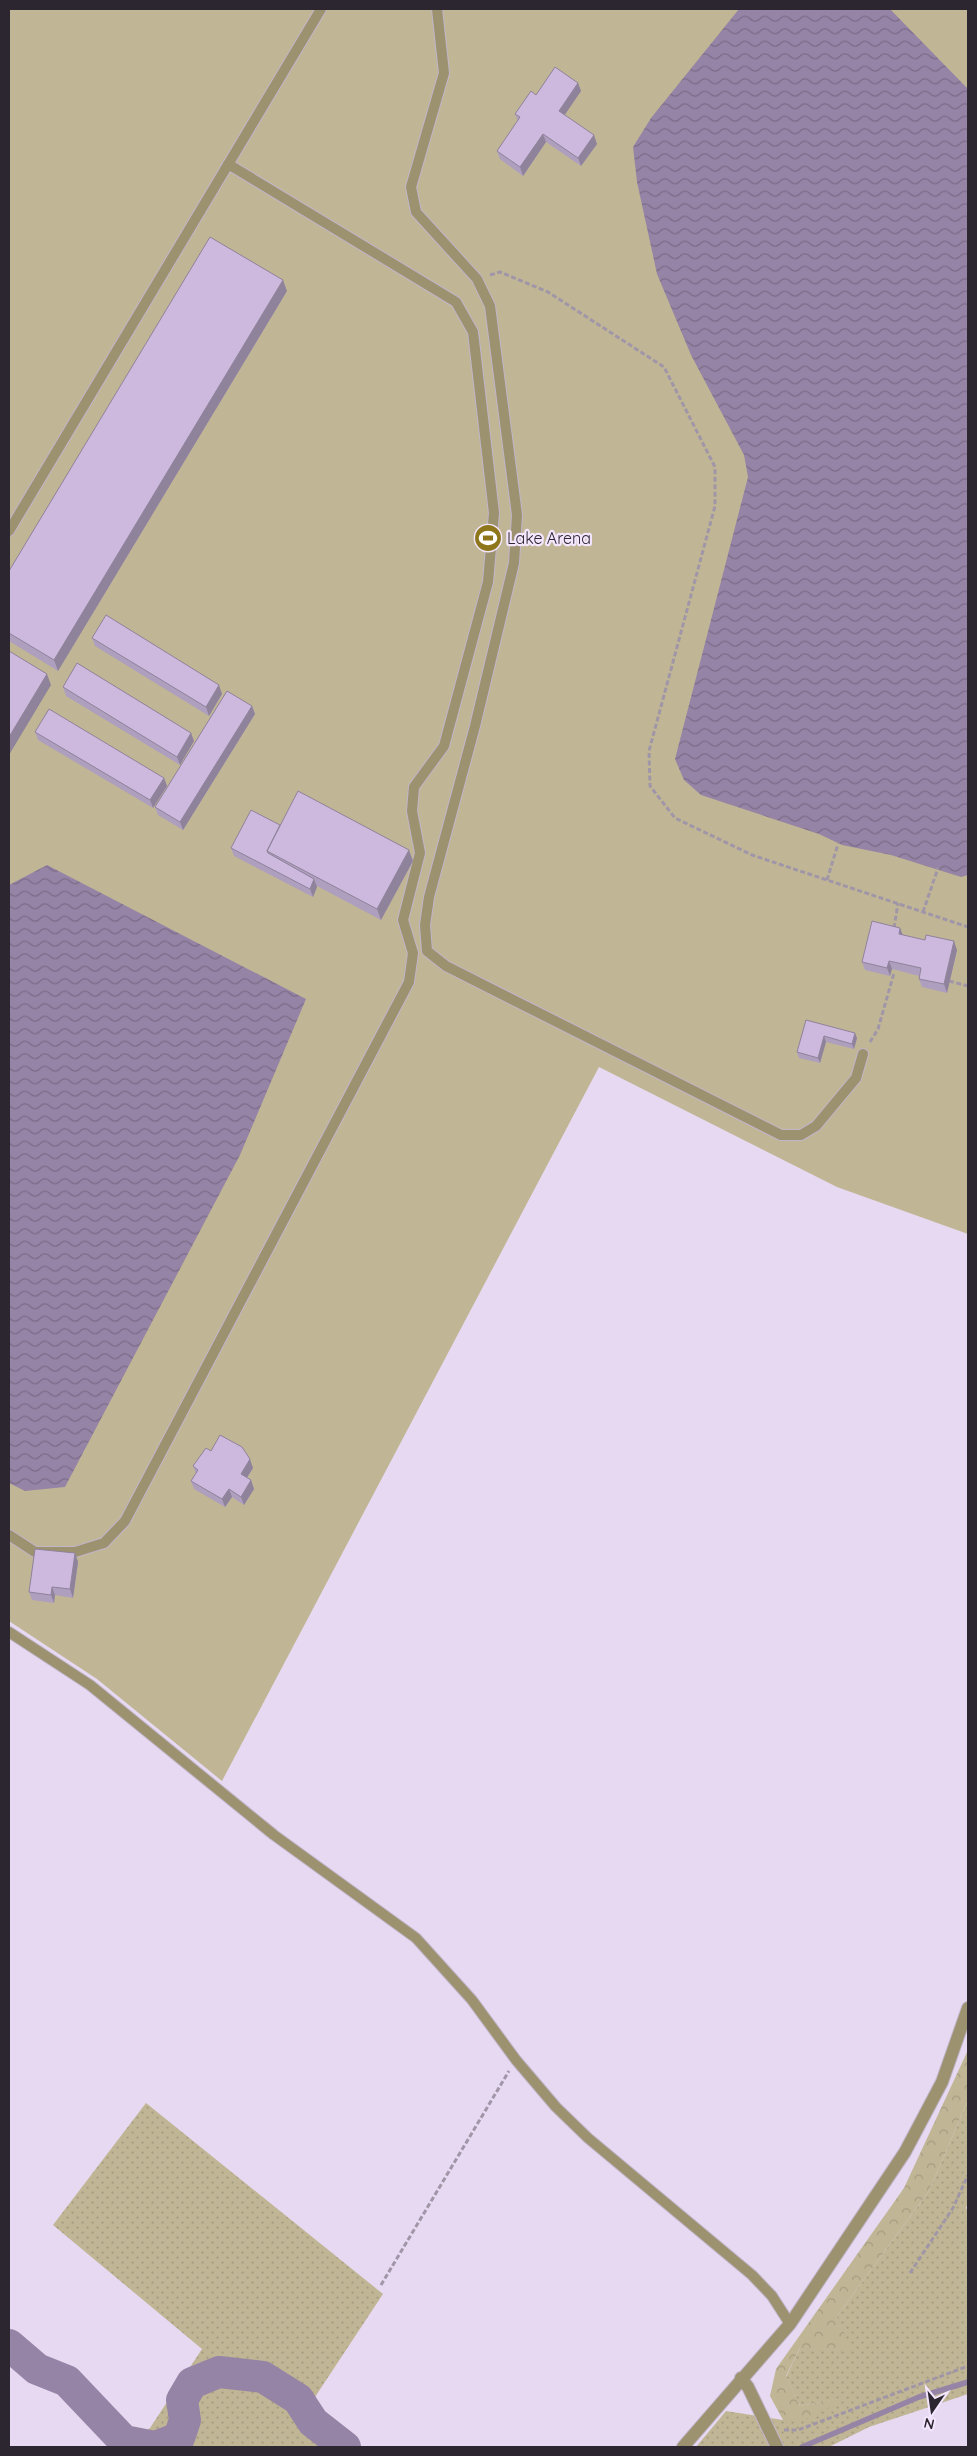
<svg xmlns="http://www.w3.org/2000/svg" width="977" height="2456" viewBox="0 0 977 2456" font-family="Quicksand,sans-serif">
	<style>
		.grass { fill: url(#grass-dots) }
		.forest { fill: url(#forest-crowns) }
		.pitch { fill: #c0b695 }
		.water { fill: url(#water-waves) }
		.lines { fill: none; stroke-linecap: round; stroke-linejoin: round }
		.stream { stroke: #9684a6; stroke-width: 5.5 }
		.river { stroke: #9684a6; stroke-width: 32 }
		.service-casing { stroke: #c1b5ca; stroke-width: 12 }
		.minor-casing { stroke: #c1b5ca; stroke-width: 14 }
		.path { stroke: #a096a8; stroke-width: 3; stroke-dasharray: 5 2.5; stroke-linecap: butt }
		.service { stroke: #9d926f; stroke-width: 10 }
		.minor { stroke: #9d926f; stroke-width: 12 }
		.wall { fill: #af9fbe }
		.shaded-wall { fill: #8f829b }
		.building { fill: #ccb9dd; stroke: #8f829b }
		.labels { text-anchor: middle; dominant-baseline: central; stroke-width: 4.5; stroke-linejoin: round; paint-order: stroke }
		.poi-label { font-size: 16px; fill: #2b262f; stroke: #f3e6fe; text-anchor: start }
	</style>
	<defs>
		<pattern id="grass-dots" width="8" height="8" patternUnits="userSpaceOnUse" patternTransform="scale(1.25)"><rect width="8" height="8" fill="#c0b695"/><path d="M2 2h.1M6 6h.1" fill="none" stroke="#a59c81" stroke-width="1.8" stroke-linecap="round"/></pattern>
		<pattern id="forest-crowns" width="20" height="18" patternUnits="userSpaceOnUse" patternTransform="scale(1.25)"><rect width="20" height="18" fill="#c0b695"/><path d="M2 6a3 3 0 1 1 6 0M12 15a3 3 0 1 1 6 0" fill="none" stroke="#a59c81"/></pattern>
		<pattern id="water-waves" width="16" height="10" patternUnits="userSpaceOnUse" patternTransform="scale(1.25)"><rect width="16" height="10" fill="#9684a6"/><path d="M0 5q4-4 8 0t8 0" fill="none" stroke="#7b6c88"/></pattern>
	</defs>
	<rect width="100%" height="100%" fill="#e6d9f1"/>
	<path class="grass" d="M968,2100V2202L966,2208L968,2211V2394L869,2427L829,2447H696L726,2411L783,2420L844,2398L800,2406L786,2377L800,2348L837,2316L929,2191Z
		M146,2103L383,2294L315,2397L331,2420L360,2447H122L150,2428L202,2349L53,2225Z"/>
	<path class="forest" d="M968,2050V2100L929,2191L837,2316L852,2351L800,2348L786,2376L800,2406L846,2397L811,2418L783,2420L770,2396L776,2369L904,2188Z"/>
	<path class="pitch" d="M9,9H968V1234L837,1187L599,1067L222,1781L97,1679L9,1621Z"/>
	<path class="water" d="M739,9H890L968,89V875L961,877L891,855L842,845L819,834L701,795L684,780L675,759L748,477L744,455L691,355L657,274L637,182L633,147L651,118Z
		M47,865L306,999L240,1155L65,1487L25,1491L9,1483V885Z"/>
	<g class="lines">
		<path class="stream" d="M802,2447L919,2397L968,2382"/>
		<path class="river" d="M9,2345L37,2369L67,2381L124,2441L155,2447L179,2438L185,2420L182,2400L192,2383L219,2372L263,2377L298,2399L313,2422L345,2447"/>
		<g class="service-casing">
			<path id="service" d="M437,9L444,73L411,187L416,212L477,279L490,306L517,515L514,563L475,726L429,897L425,925L427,951L446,966L781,1135H801L816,1126L856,1078L863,1054
				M9,531L321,9
				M9,1535L35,1552H75L104,1543L125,1521L409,982L413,953L403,920L420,853L412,811L414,787L444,746L488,582L494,513L473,332L456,302L228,164
				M9,1632L90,1685L274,1835L416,1938L472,2000L516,2060L556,2107L588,2138L752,2275L772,2296L790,2324"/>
		</g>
		<g class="minor-casing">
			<path id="minor" d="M741,2378L748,2387L777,2447
				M683,2447L790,2324L905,2152L942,2082L968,2008"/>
		</g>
		<path class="path" d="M490,275L500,272L548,292L664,367L715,467V506L649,751L650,786L675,818L752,855L968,927
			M827,880L838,844
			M923,912L938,868
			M894,928L898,903
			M949,981L968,986
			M870,1042L878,1029L894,973
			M910,2273L953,2208L968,2175
			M381,2285L509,2071
			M784,2430H798L968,2366"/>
		<use href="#service" class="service"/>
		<use href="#minor" class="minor"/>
	</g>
	<path class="wall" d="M578,83L581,91L564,115L597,144L581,166L546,142L523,176L500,159L497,151L518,121L515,114L536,95Z
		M287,291L58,671L9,641V571Z
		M92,638L222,694L209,716L95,646Z
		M63,687L191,733L194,741L180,765L66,696Z
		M252,706L255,714L183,830L158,815L155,807Z
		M35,732L164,778L167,786L153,808L38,740Z
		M280,825L413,861L381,920L317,886V887L313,897L234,856L231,848Z
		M900,928L903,935L957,950L947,993L922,987L919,979V976L892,969L890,976L865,970L862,962Z
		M806,1020L857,1038L854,1049L826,1042L820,1063L799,1058L797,1052Z
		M211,1451L253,1468L247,1478L251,1480L254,1489L244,1505L232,1497L225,1507L194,1489L191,1481L196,1474L193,1466Z
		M75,1553L78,1562L73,1598L55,1595L54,1603L32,1600L29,1592Z"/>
	<path class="shaded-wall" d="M578,83L581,91L562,119L559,111Z
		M543,134L546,142L523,176L520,167Z
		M594,135L597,144L581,166L578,158Z
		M283,280L287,291L58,671L54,660Z
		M47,674L51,685L9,755V737Z
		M219,685L222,694L209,716L206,707Z
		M252,706L255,714L183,830L180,822Z
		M191,733L194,741L180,765L177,757Z
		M164,778L167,786L153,808L150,800Z
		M409,850L413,861L381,920L377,909Z
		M314,879L317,887L313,897L310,889Z
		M900,928L903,936L899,934Z
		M954,941L957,950L947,993L944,984Z
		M889,961L892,969L890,976L887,968Z
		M855,1033L857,1038L854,1049L852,1044Z
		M824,1036L826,1042L820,1063L818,1058Z
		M250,1459L253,1468L244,1482L241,1474Z
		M251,1480L254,1489L244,1505L241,1497Z
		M229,1489L232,1497L225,1507L222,1499Z
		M75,1553L78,1562L73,1598L70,1589Z
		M52,1587L55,1595L54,1603L51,1595Z"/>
	<path class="building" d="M555,67L578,83L559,111L594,135L578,158L543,134L520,167L497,151L520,117L515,114L531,91L536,95Z
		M210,237L283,280L54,660L9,633V571Z
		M106,615L219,685L206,707L92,638Z
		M9,651L47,674L9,737Z
		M77,663L191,733L177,757L63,687Z
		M227,691L252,706L180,822L155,807Z
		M49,709L164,778L150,800L35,732Z
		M298,791L409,850L377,909L267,851Z
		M251,810L280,825L267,851L268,853L314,879L310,889L231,848Z
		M872,921L900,928L899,934L925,940L926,935L954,941L944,984L919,979L921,968L889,961L887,968L862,962Z
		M806,1020L855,1033L852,1044L824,1036L818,1058L797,1052Z
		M220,1435L242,1447L250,1459L241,1474L251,1480L241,1497L229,1489L222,1499L191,1481L198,1470L193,1466L206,1448L211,1451Z
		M35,1549L75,1553L70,1589L52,1587L51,1595L29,1592Z"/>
	<defs>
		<g id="stadium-disc" transform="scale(1.4375)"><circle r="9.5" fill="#8e761b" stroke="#f3e6fe"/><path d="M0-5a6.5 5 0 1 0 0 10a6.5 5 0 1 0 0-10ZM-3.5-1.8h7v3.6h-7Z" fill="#fff"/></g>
	</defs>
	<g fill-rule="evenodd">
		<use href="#stadium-disc" x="488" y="538"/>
	</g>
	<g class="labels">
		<g class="poi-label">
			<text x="507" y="538">Lake Arena</text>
		</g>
	</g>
	<rect width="977" height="2456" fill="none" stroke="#2b262f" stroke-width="20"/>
	<g transform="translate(932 2411) rotate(193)" stroke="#f3e6fe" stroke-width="4" paint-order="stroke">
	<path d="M0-4L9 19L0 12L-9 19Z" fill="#2b262f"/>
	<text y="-8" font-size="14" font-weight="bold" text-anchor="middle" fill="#2b262f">N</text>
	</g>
</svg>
